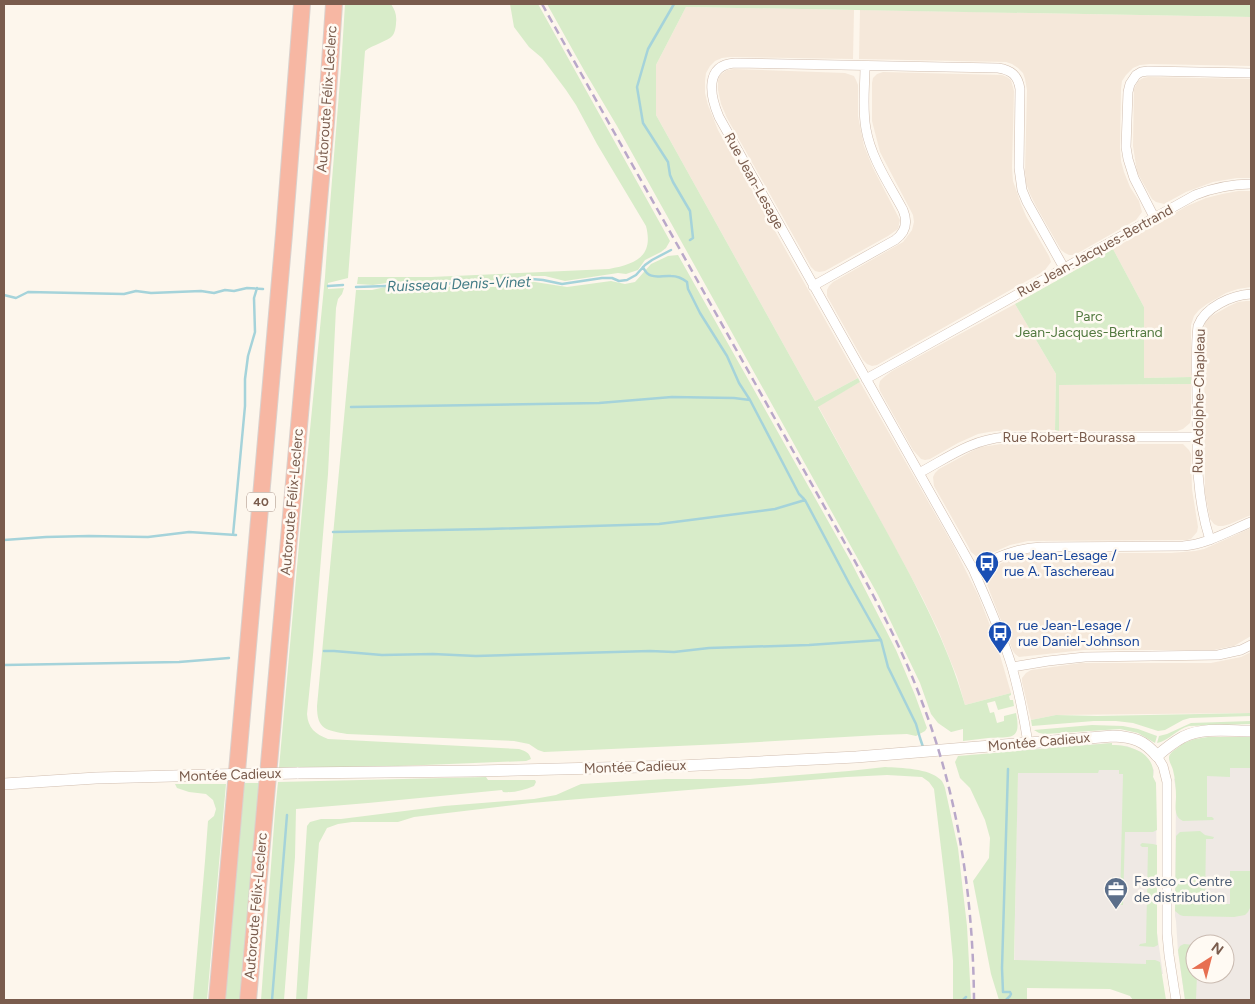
<svg xmlns="http://www.w3.org/2000/svg" width="1255" height="1004" viewBox="0 0 1255 1004" font-family="Figtree,sans-serif">
	<style>
		.residential { fill: #f5e8da }
		.industrial { fill: #efe9e4; fill-rule: evenodd }
		.green { fill: #d8ecc9 }
		.lines { fill: none; stroke-linecap: round; stroke-linejoin: round }
		.stream { stroke: #a5d3da; stroke-width: 2.5 }
		.minor-casing { stroke: #d1beb0; stroke-width: 10 }
		.tertiary-casing { stroke: #d1beb0; stroke-width: 12 }
		.motorway-casing { stroke: #dad1cd; stroke-width: 18 }
		.minor { stroke: #fff; stroke-width: 9 }
		.tertiary { stroke: #fff; stroke-width: 11 }
		.motorway { stroke: #f7b7a3; stroke-width: 16 }
		.rail { stroke: #b9a8c9; stroke-width: 2.5; stroke-dasharray: 8 5; stroke-linecap: butt }
		.tertiary-bridge-casing { stroke: #d1beb0; stroke-width: 12; stroke-linecap: butt }
		.tertiary-bridge { stroke: #fff; stroke-width: 11 }
		.labels { text-anchor: middle; dominant-baseline: central; stroke-width: 5; stroke-linejoin: round; paint-order: stroke }
		.shield { fill: #fffaf3; stroke: #a28b7f; stroke-width: 1 }
		.shield-label { font-size: 12px; font-weight: bold; fill: #7a5c4d }
		.street-label { font-size: 14px; fill: #7a5c4d; stroke: #fffaf3 }
		.park-label { font-size: 14px; fill: #537a41; stroke: #fffaf3 }
		.transit-label { font-size: 14px; fill: #164399; stroke: #fffaf3; text-anchor: start }
		.service-label { font-size: 14px; fill: #4e5e75; stroke: #fffaf3; text-anchor: start }
		.water-label { font-size: 15px; font-style: italic; fill: #437c86; stroke: #fffaf3 }
	</style>
	<rect width="100%" height="100%" fill="#fdf6ec"/>
	<path class="residential" d="M686,7L854,10L853,59L730,57L722,58L715,61L710,66L706,73L705,81V93L708,105L718,130L858,378L815,401L656,115V65Z
		M860,10L1251,17V66L1150,64L1140,65L1133,68L1126,75L1122,81L1121,89L1120,148L1121,161L1124,172L1130,187L1139,201L1142,212L1136,220L1078,253L1073,255H1069L1065,253L1061,250L1037,208L1030,194L1026,183L1025,171L1027,90L1025,79L1023,73L1018,68L1012,64L1006,62L859,59Z
		M734,69L845,73L854,76L856,80L858,85V116L864,146L873,168L900,220L898,229L888,236L825,271L819,272L815,271L811,267L727,118L721,104L718,90V81L719,76L727,70Z
		M883,72L1002,75L1007,77L1011,80L1014,91L1012,167L1013,181L1021,204L1026,216L1049,256L1051,262L1045,270L1039,274L877,365L872,366L867,364L863,360L827,296V290L829,286L833,282L903,242L912,230L914,222L913,215L880,152L872,121V83L873,78L877,74Z
		M1148,77L1251,79V178H1237L1213,182L1186,192L1164,204L1156,202L1152,199L1137,172L1133,146L1134,89L1138,81L1143,78Z
		M1238,191H1251V287L1238,289L1226,293L1207,304L1199,310L1194,316L1191,325V377L1144,378V307L1113,249L1187,206L1206,198L1222,194Z
		M1246,301H1251V515L1230,524L1223,526H1218L1214,524L1210,519L1205,493L1204,329L1205,323L1208,318L1229,306L1238,302Z
		M1015,304L1056,374L1055,430L997,431L989,432L978,434L958,443L930,459L925,460L921,459L913,450L880,391L879,386L880,381L884,377L892,371Z
		M860,382L953,545L978,595L995,638L1011,693L965,705L957,677L938,630L922,597L818,406Z
		M1191,384V418L1190,423L1183,429L1177,431H1059V385Z
		M1001,444H1183L1189,450L1191,454L1192,489L1198,527L1197,532L1191,539L1187,540L1028,541L1010,545L985,556L977,557L971,552L968,546L934,486L933,477L935,473L939,469L972,451L981,447Z
		M1251,528V636L1234,646L1223,648L1214,650H1084L1019,657L1015,654L1013,651L986,582L985,576L990,569L1013,557L1023,554L1034,553H1171L1195,551L1204,549Z
		M1251,652V713L1056,715L1031,720L1022,682V678L1026,673L1031,670L1081,663H1211L1241,657Z"/>
	<path class="industrial" d="M1112,743V745L1127,746L1141,752L1146,757L1154,770L1153,777L1156,783L1157,933L1163,974H1014L1018,750Z
		M1201,768H1251V1000H1185L1178,952L1176,921L1175,916L1176,790L1174,779ZM1195,944H1225V974H1195Z"/>
	<path class="green" d="M345,4H391C395,10 397,15 396,23C396,26 395,32 393,35C389,41 372,45 365,51L348,278L328,283V289L344,288L342,294L338,299L336,308L328,474L313,655L307,714C308,728 315,734 328,739L519,749C525,751 529,752 531,759L526,761L321,769L279,768L302,511L325,277L330,205L341,68Z
		M510,4H538L670,241L666,248L661,252L645,260L638,270L626,274L618,273L565,281L545,276H525L519,277L512,280L497,281L449,280L432,285L415,283L394,282L373,285L357,284L358,277H431L609,269C635,264 654,257 646,226L597,144L576,105L566,90L542,58L529,47L514,27Z
		M547,4H1251V17L686,7L656,65V115L815,401L858,378L860,382L818,407C841,449 865,492 888,534C918,589 948,644 965,705L1011,693V695L1009,696L1010,700H1013L1014,706L998,710L995,701L987,703L990,713L994,712L997,723L1004,721V716L1016,713C1022,742 1010,736 988,738C980,739 972,740 963,741V729L951,732L938,723L931,714L920,683L878,595L617,126L585,72Z
		M1113,249L1144,307V378L1191,377V384L1059,385V431L1055,430L1056,374L1015,304Z
		M678,255L850,560L896,650L915,695L927,728L925,731L916,736L907,734L879,735L723,744L544,752L538,750L529,744L514,741L347,734C326,730 317,730 317,706L356,290H372L385,287L434,289L461,285L489,287H504L516,284L522,281L535,282L567,287L611,281L625,284L635,282L651,264L668,256Z
		M1251,713V716L1190,718L1183,720L1165,730L1158,731L1133,723L1116,721H1094L1032,726L1031,720L1056,715L1097,716Z
		M1251,721V724L1189,726C1177,729 1167,742 1157,743L1159,736L1167,734L1191,723Z
		M1092,725L1123,726L1138,729L1157,736L1155,743L1138,733L1120,729L1045,734L1039,733L1034,730Z
		M1208,737H1251V768H1230V777L1207,776V817H1212L1214,819L1213,820L1183,821C1173,817 1176,805 1176,797C1176,788 1175,778 1173,770C1172,766 1169,762 1169,758C1169,754 1172,752 1176,749C1187,740 1193,739 1208,737Z
		M1112,743V745C1132,745 1156,754 1153,777L1156,783L1157,830L1153,832H1125L1123,905H1120L1123,774H1119V770H1099L1098,773H1018L1014,960L1146,964V960H1155L1160,962L1166,1000H1133L1130,996L1110,989L1027,988V999L1022,1000H999L991,974L973,881L989,858L990,838L985,820L970,788L960,778L955,762L958,756Z
		M885,767C901,768 929,768 941,780C943,782 944,785 945,788L958,848L967,926L971,1000H953V961L948,907L934,789L929,782L922,777L887,775L847,777L531,803L414,817L398,822H352L338,824L327,828L319,843L307,1000H296L307,826L310,822L321,819H341L444,806L534,799L556,795L581,784L666,779H750L849,771Z
		M486,777L488,780H535L536,782L534,786C524,790 514,793 503,792L502,790L368,803L296,809L295,857L284,1000H261L275,812L278,782Z
		M243,783H261L241,1000H224Z
		M175,784H226L207,1000H193L205,861L208,821L214,816L216,809L213,800L206,794L189,792L177,788Z
		M1200,831L1205,835L1214,837L1213,839H1206L1205,904H1230V871H1251V906L1248,912L1245,915L1234,917L1183,916L1180,915L1175,911L1176,836L1180,832Z
		M1142,843L1153,844L1157,845V933L1158,945L1154,947L1139,946L1140,944L1146,943L1148,847H1142L1140,845Z
		M1184,944L1195,945V974H1197L1196,1000H1185L1178,950L1180,946Z"/>
	<g class="lines">
		<path class="stream" d="M674,4L648,49L637,87L643,123L668,162L670,175L673,182L690,211L693,238L690,240
			M643,267C649,281 660,275 671,276C677,276 682,278 687,282L688,289L700,313L727,356L739,383L750,400L799,494L804,499
			M328,286L343,285
			M356,287L416,285L434,287L446,284L459,282L488,284L508,283L521,278L543,280L562,284L602,278H612L619,281L627,280L636,275L645,265L652,260L671,250
			M4,295L16,298L28,292L124,294L136,291L151,293L201,291L214,293L225,290L234,291L247,288L263,289
			M351,407L599,403L672,397L734,398L750,400
			M233,535L245,406V379L248,356L255,332L254,298L257,288
			M4,540L46,537L89,536L148,537L189,532L236,535
			M881,640L888,667L916,724L920,738L923,747
			M324,651H334L382,655L433,654L476,656L650,651L674,652L709,648L809,645L881,640L849,583L805,500L775,509L659,524L488,529L333,532
			M4,665L179,662L229,658
			M272,1000L287,815
			M963,1000L966,997
			M1006,1000L1010,996L1011,994L1010,992H1003L1002,968L1008,769"/>
		<g class="minor-casing">
			<path id="minor" d="M1154,217L1134,178L1128,159L1126,147L1128,92L1130,84L1136,75L1141,72L1148,71L1251,73
				M813,286L895,240C906,232 908,222 903,210C889,184 871,158 866,129C862,108 865,87 865,66
				M866,379L1195,195C1213,188 1232,184 1251,184
				M919,473C949,457 970,440 1005,437H1197
				M1210,540C1195,494 1197,446 1197,399C1197,375 1195,349 1198,326C1205,307 1232,295 1251,294
				M973,569C995,558 1016,548 1041,547L1183,546C1207,544 1229,531 1251,522
				M1012,667L1048,661L1085,657L1218,655L1241,650L1251,645
				M1028,743C1024,718 1019,692 1012,667C1002,634 987,601 973,569L719,117C710,96 704,65 735,63L998,68C1011,70 1018,75 1020,89L1019,168L1022,190L1027,202L1064,268
				M1157,756L1163,766L1167,782V934L1169,955L1176,1000"/>
		</g>
		<g class="tertiary-casing">
			<path id="tertiary" d="M297,773L476,771L680,766L856,757L1113,736C1133,737 1144,740 1157,756C1165,749 1174,742 1183,737C1203,727 1230,731 1251,731
				M4,784L96,778L211,775"/>
		</g>
		<g class="motorway-casing">
			<path id="motorway" d="M217,1000L284,234L302,4
				M248,1000L326,122L334,4"/>
		</g>
		<use href="#minor" class="minor"/>
		<use href="#tertiary" class="tertiary"/>
		<use href="#motorway" class="motorway"/>
		<path class="rail" d="M542,4L851,554C877,602 903,650 922,702C959,798 973,898 974,1000"/>
		<g class="tertiary-bridge-casing">
			<path id="tertiary-bridge" d="M211,775L297,773"/>
		</g>
		<use href="#tertiary-bridge" class="tertiary-bridge"/>
	</g>
	<defs>
		<g id="bus-pin" transform="scale(1.25)"><path d="M0 17L-7.5 6A9.5 9.5 0 1 1 7.5 6Z" fill="#1a4fb4" stroke="#fffaf3"/><path d="M-5-6H5V4H4V6H2V4H-2V6H-4V4H-5ZM-3.5-4V0h7V-4ZM-3.5 1.2v1.5H-2V1.2ZM2 1.2v1.5H3.5V1.2Z" fill="#fff"/></g>
		<g id="office-pin" transform="scale(1.25)"><path d="M0 17L-7.5 6A9.5 9.5 0 1 1 7.5 6Z" fill="#5c6f8a" stroke="#fffaf3"/><path d="M-6-3h4V-5.5h4V-3h4V5H-6ZM-1-4.5V-3h2v-1.5ZM-6 0V1H6V0Z" fill="#fff"/></g>
	</defs>
	<g fill-rule="evenodd">
		<use href="#bus-pin" x="987" y="563"/>
		<use href="#bus-pin" x="1000" y="633"/>
		<use href="#office-pin" x="1116" y="889"/>
	</g>
	<g class="labels">
		<rect class="shield" x="247" y="492.5" width="28" height="19" rx="4"/>
		<g class="shield-label">
			<text x="261" y="502">40</text>
		</g>
		<g class="street-label">
			<text transform="translate(327 99) rotate(-86)">Autoroute Félix-Leclerc</text>
			<text transform="translate(754 181) rotate(61)">Rue Jean-Lesage</text>
			<text transform="translate(1095 251) rotate(-29)">Rue Jean-Jacques-Bertrand</text>
			<text transform="translate(1199 401) rotate(-89)">Rue Adolphe-Chapleau</text>
			<text x="1069" y="437">Rue Robert-Bourassa</text>
			<text transform="translate(292 502) rotate(-85)">Autoroute Félix-Leclerc</text>
			<text transform="translate(1039 742) rotate(-5)">Montée Cadieux</text>
			<text transform="translate(635 767) rotate(-2)">Montée Cadieux</text>
			<text transform="translate(230 775) rotate(-2)">Montée Cadieux</text>
			<text transform="translate(256 906) rotate(-85)">Autoroute Félix-Leclerc</text>
		</g>
		<g class="park-label">
			<text x="1089" y="316">Parc<tspan x="1089" dy="16">Jean-Jacques-Bertrand</tspan></text>
		</g>
		<g class="transit-label">
			<text x="1004" y="555">rue Jean-Lesage /<tspan x="1004" dy="16">rue A. Taschereau</tspan></text>
			<text x="1018" y="625">rue Jean-Lesage /<tspan x="1018" dy="16">rue Daniel-Johnson</tspan></text>
		</g>
		<g class="service-label">
			<text x="1134" y="881">Fastco - Centre<tspan x="1134" dy="16">de distribution</tspan></text>
		</g>
		<g class="water-label">
			<text transform="translate(459 284) rotate(-2)">Ruisseau Denis-Vinet</text>
		</g>
	</g>
	<rect width="1255" height="1004" fill="none" stroke="#7a5c4d" stroke-width="10"/>
	<g transform="translate(1210 959) rotate(36)"><circle r="24" fill="#fffaf3" stroke="#cabbb1"/>
	<path d="M0-4L9 19L0 12L-9 19Z" fill="#e76f51"/>
	<text y="-8" font-size="14" font-weight="bold" text-anchor="middle" fill="#7a5c4d">N</text>
	</g>
</svg>
